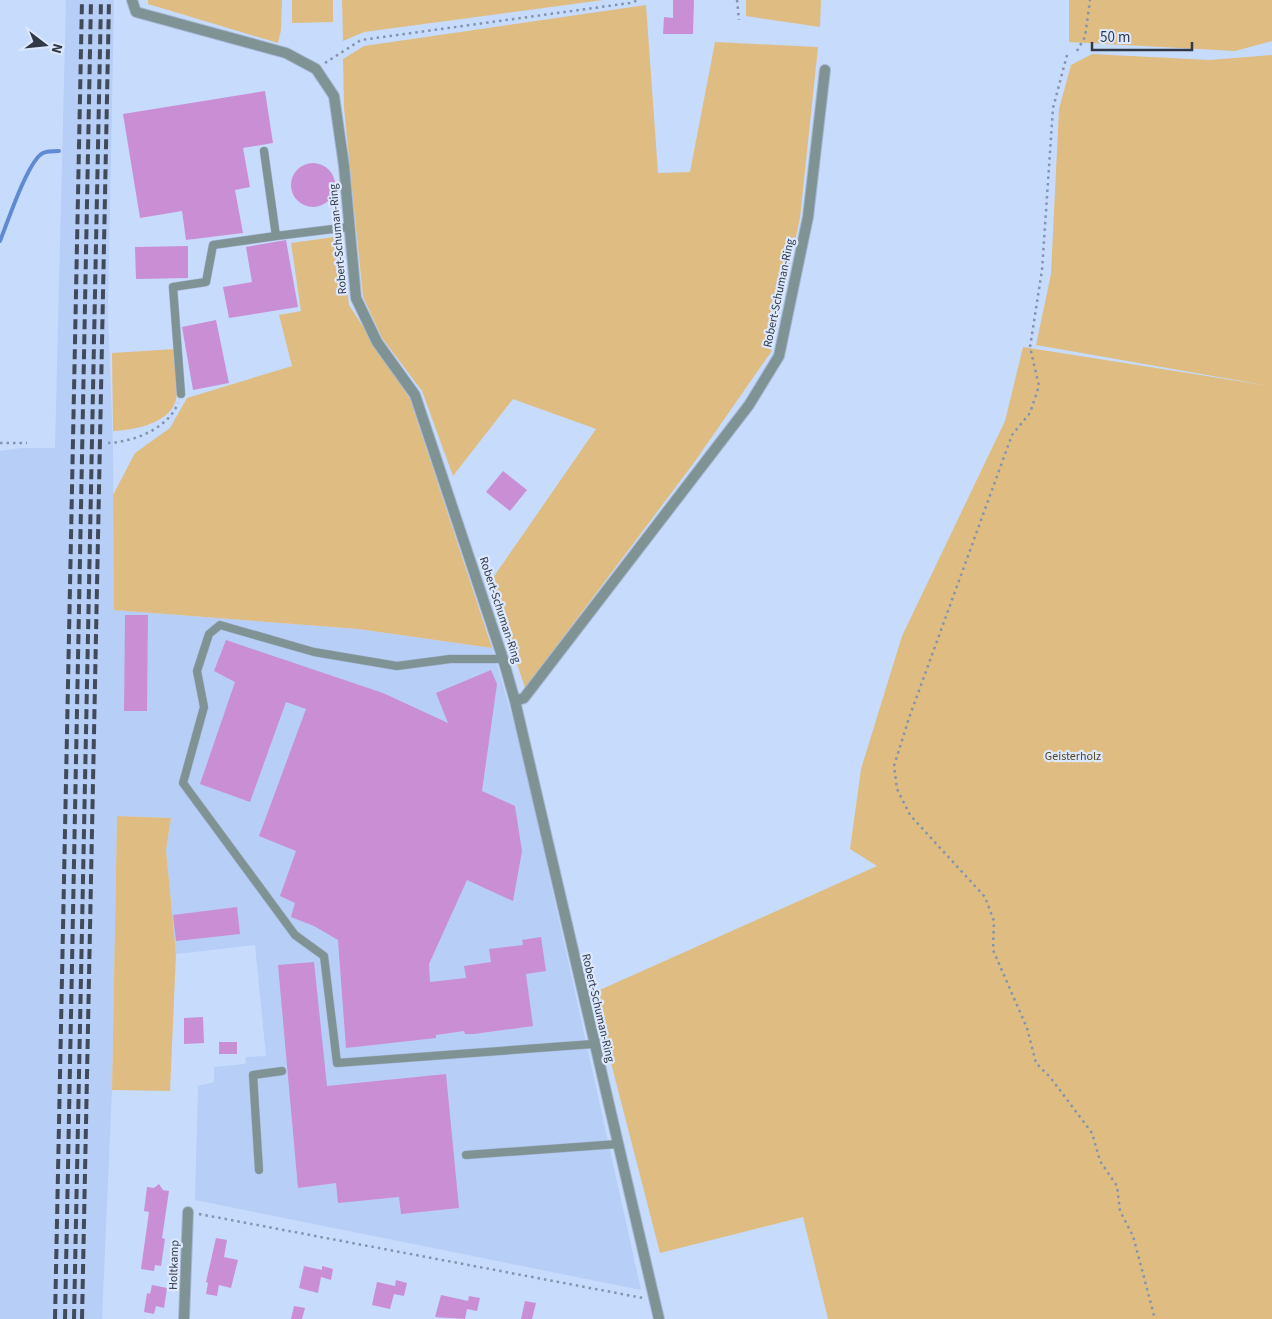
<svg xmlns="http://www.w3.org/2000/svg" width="1272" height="1319" viewBox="0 0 1272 1319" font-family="'Source Sans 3',sans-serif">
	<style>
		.built { fill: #b7cef6 }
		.green { fill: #dfbd82 }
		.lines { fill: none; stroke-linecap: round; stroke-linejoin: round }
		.stream { stroke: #618ad4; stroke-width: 4 }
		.building { fill: #ca8ed5 }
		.lane-casing { stroke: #a6b7d5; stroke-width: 9 }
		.street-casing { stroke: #a6b7d5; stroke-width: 12 }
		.path { stroke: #8594ad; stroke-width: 2.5; stroke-dasharray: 2.5 4; stroke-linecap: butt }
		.lane { stroke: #7f9394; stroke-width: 8 }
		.street { stroke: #7f9394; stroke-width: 10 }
		.rail { stroke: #404a5a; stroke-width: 4; stroke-dasharray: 10 5; stroke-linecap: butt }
		.labels { text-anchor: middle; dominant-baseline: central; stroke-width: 4.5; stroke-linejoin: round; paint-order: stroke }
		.street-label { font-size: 12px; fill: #313947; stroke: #dce8fd }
		.park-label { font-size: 12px; fill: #5a4621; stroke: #dce8fd }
	</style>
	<rect width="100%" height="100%" fill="#c7dbfd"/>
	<path class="built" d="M66,0H114L108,312L113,449L114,610L358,629L492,648L519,740L641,1290L195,1200L198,1086L214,1082V1067L245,1064L246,1057L266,1056L255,945L176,954L166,850L171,818L117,816L112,1090L102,1319H0V451L21,448H55Z"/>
	<path class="green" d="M148,0H282L281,30L278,43L148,4Z
		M292,0H333V22L292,23Z
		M342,0H603L364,32L343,41Z
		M746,0H821L820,27L746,16Z
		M1069,0H1272V41L1235,51L1069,42Z
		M646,5L658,173L690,172L715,42L818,47L800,218L771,352L693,464L525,688L490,582L596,429L513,399L453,476L422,391L382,338L363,297L344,108L343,59L364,46Z
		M1092,54L1209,60L1272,55V1319H828L803,1217L660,1253L593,993L877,866L850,849L861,769L902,636L1005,421L1023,347L1270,386L1036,345L1051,274L1059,109L1071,65Z
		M341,236L349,305L410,399L492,648L358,629L114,610L113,495L135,453L170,428L187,398L292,366L279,315L301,311L291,243Z
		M175,349C176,364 178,378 177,393C176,422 137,430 113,431L112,353Z
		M117,816L171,818L166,850L176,954L170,1091L112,1090Z"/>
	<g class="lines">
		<path class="stream" d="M0,241C7,224 28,160 43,153C47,151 54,151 59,151"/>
	</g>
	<path class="building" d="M673,0H694L693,34H663L664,17L673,18Z
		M265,91L273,143L243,148L250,187L235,190L243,233L186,240L182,211L140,218L123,114Z
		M291 185a22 22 0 1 1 44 0a22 22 0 1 1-44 0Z
		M286,240L298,307L229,318L223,287L252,282L246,247Z
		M188,246V278L136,279L135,247Z
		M216,320L229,383L193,390L182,327Z
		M503,471L527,490L510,511L486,492Z
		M125,615H148L147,711H124Z
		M226,640L383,693L448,723L436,693L491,670L497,684L482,791L515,806L522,851L513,901L467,880L429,964L430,982L466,978L464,966L491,962L489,949L523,945L522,940L541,937L546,971L526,974L533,1026L474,1034H465L464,1031L436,1035V1038L346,1048L338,940L314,926L291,917L295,903L280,896L296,851L259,836L306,709L286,702L250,802L200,784L235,682L214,671Z
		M237,907L240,934L176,941L173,915Z
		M314,962L327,1086L446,1074L459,1208L401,1214L399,1197L338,1203L336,1183L298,1188L278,965Z
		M203,1017L204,1043L184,1044V1018Z
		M219,1042H237V1054H219Z
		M159,1184L163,1190L169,1191L162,1238L165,1239L161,1266L155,1265L154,1271L141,1269L149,1212L144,1211L147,1187L154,1188Z
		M216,1238L227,1240L224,1257L238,1260L231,1288L219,1285L217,1296L206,1294L208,1283L206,1282Z
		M304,1266L322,1270V1266L333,1269L331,1280L321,1277L318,1293L299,1288Z
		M396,1280L407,1283L404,1296L394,1294L390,1309L372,1305L377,1282L395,1286Z
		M152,1285L167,1288L164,1308L156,1306L154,1314L144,1312L147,1293L150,1294Z
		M441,1295L468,1301L469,1296L480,1298L477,1311L467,1309L465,1319L435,1317Z
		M525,1301L536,1303L532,1319H521Z
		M294,1306L305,1308L302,1319H291Z"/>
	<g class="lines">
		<g class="lane-casing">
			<path id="lane" d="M264,151L276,236L349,227
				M181,394L173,287L206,282L213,245L276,236
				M503,659H450L397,666L314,652L220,625L209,634L197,671L204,707L183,783L295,935L324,956L337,1063L593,1044
				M466,1155L618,1144
				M259,1170L253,1075L282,1071"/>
		</g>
		<g class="street-casing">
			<path id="street" d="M132,0L136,12L286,53L316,69L334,96L344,166L356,298L377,342L415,395L503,659L515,701L659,1319
				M515,701L524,698L749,405L779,356L808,217L825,70
				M184,1319L188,1212"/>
		</g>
		<path class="path" d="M737,0L739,20
			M1077,51L1085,37L1090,0
			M1067,55L1053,108L1042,270L1030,347L1039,386L1030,413L1012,435L909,718L894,766L897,789L910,815L985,897L994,921L993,950L1027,1028L1036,1063L1050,1077L1092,1133L1100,1161L1117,1186L1120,1211L1133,1236L1155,1319
			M325,63L361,40L630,3L639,0
			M0,443H27
			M108,443C133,442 168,429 178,403
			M199,1214L643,1298"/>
		<use href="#lane" class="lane"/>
		<use href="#street" class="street"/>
		<path class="rail" d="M55,1319L82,0
			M65,1319L91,0
			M74,1319L101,0
			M82,1319L109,0"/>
	</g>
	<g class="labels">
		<g class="street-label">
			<text transform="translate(338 239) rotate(-95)">Robert-Schuman-Ring</text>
			<text transform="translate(779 293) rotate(-78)">Robert-Schuman-Ring</text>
			<text transform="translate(500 610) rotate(72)">Robert-Schuman-Ring</text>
			<text transform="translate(598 1008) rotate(77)">Robert-Schuman-Ring</text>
			<text transform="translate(174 1265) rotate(-88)">Holtkamp</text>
		</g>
		<g class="park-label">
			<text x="1073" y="756">Geisterholz</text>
		</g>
	</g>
	<g transform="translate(45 45) rotate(106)" stroke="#dce8fd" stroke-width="4" paint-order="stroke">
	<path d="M0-4L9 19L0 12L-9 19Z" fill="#313947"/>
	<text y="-8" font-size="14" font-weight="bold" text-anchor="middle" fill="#313947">N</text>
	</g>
	<path d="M1092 42v8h100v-8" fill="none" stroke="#313947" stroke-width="2.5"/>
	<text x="1100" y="42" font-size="15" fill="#313947" stroke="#dce8fd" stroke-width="4" paint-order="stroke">50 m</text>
</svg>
